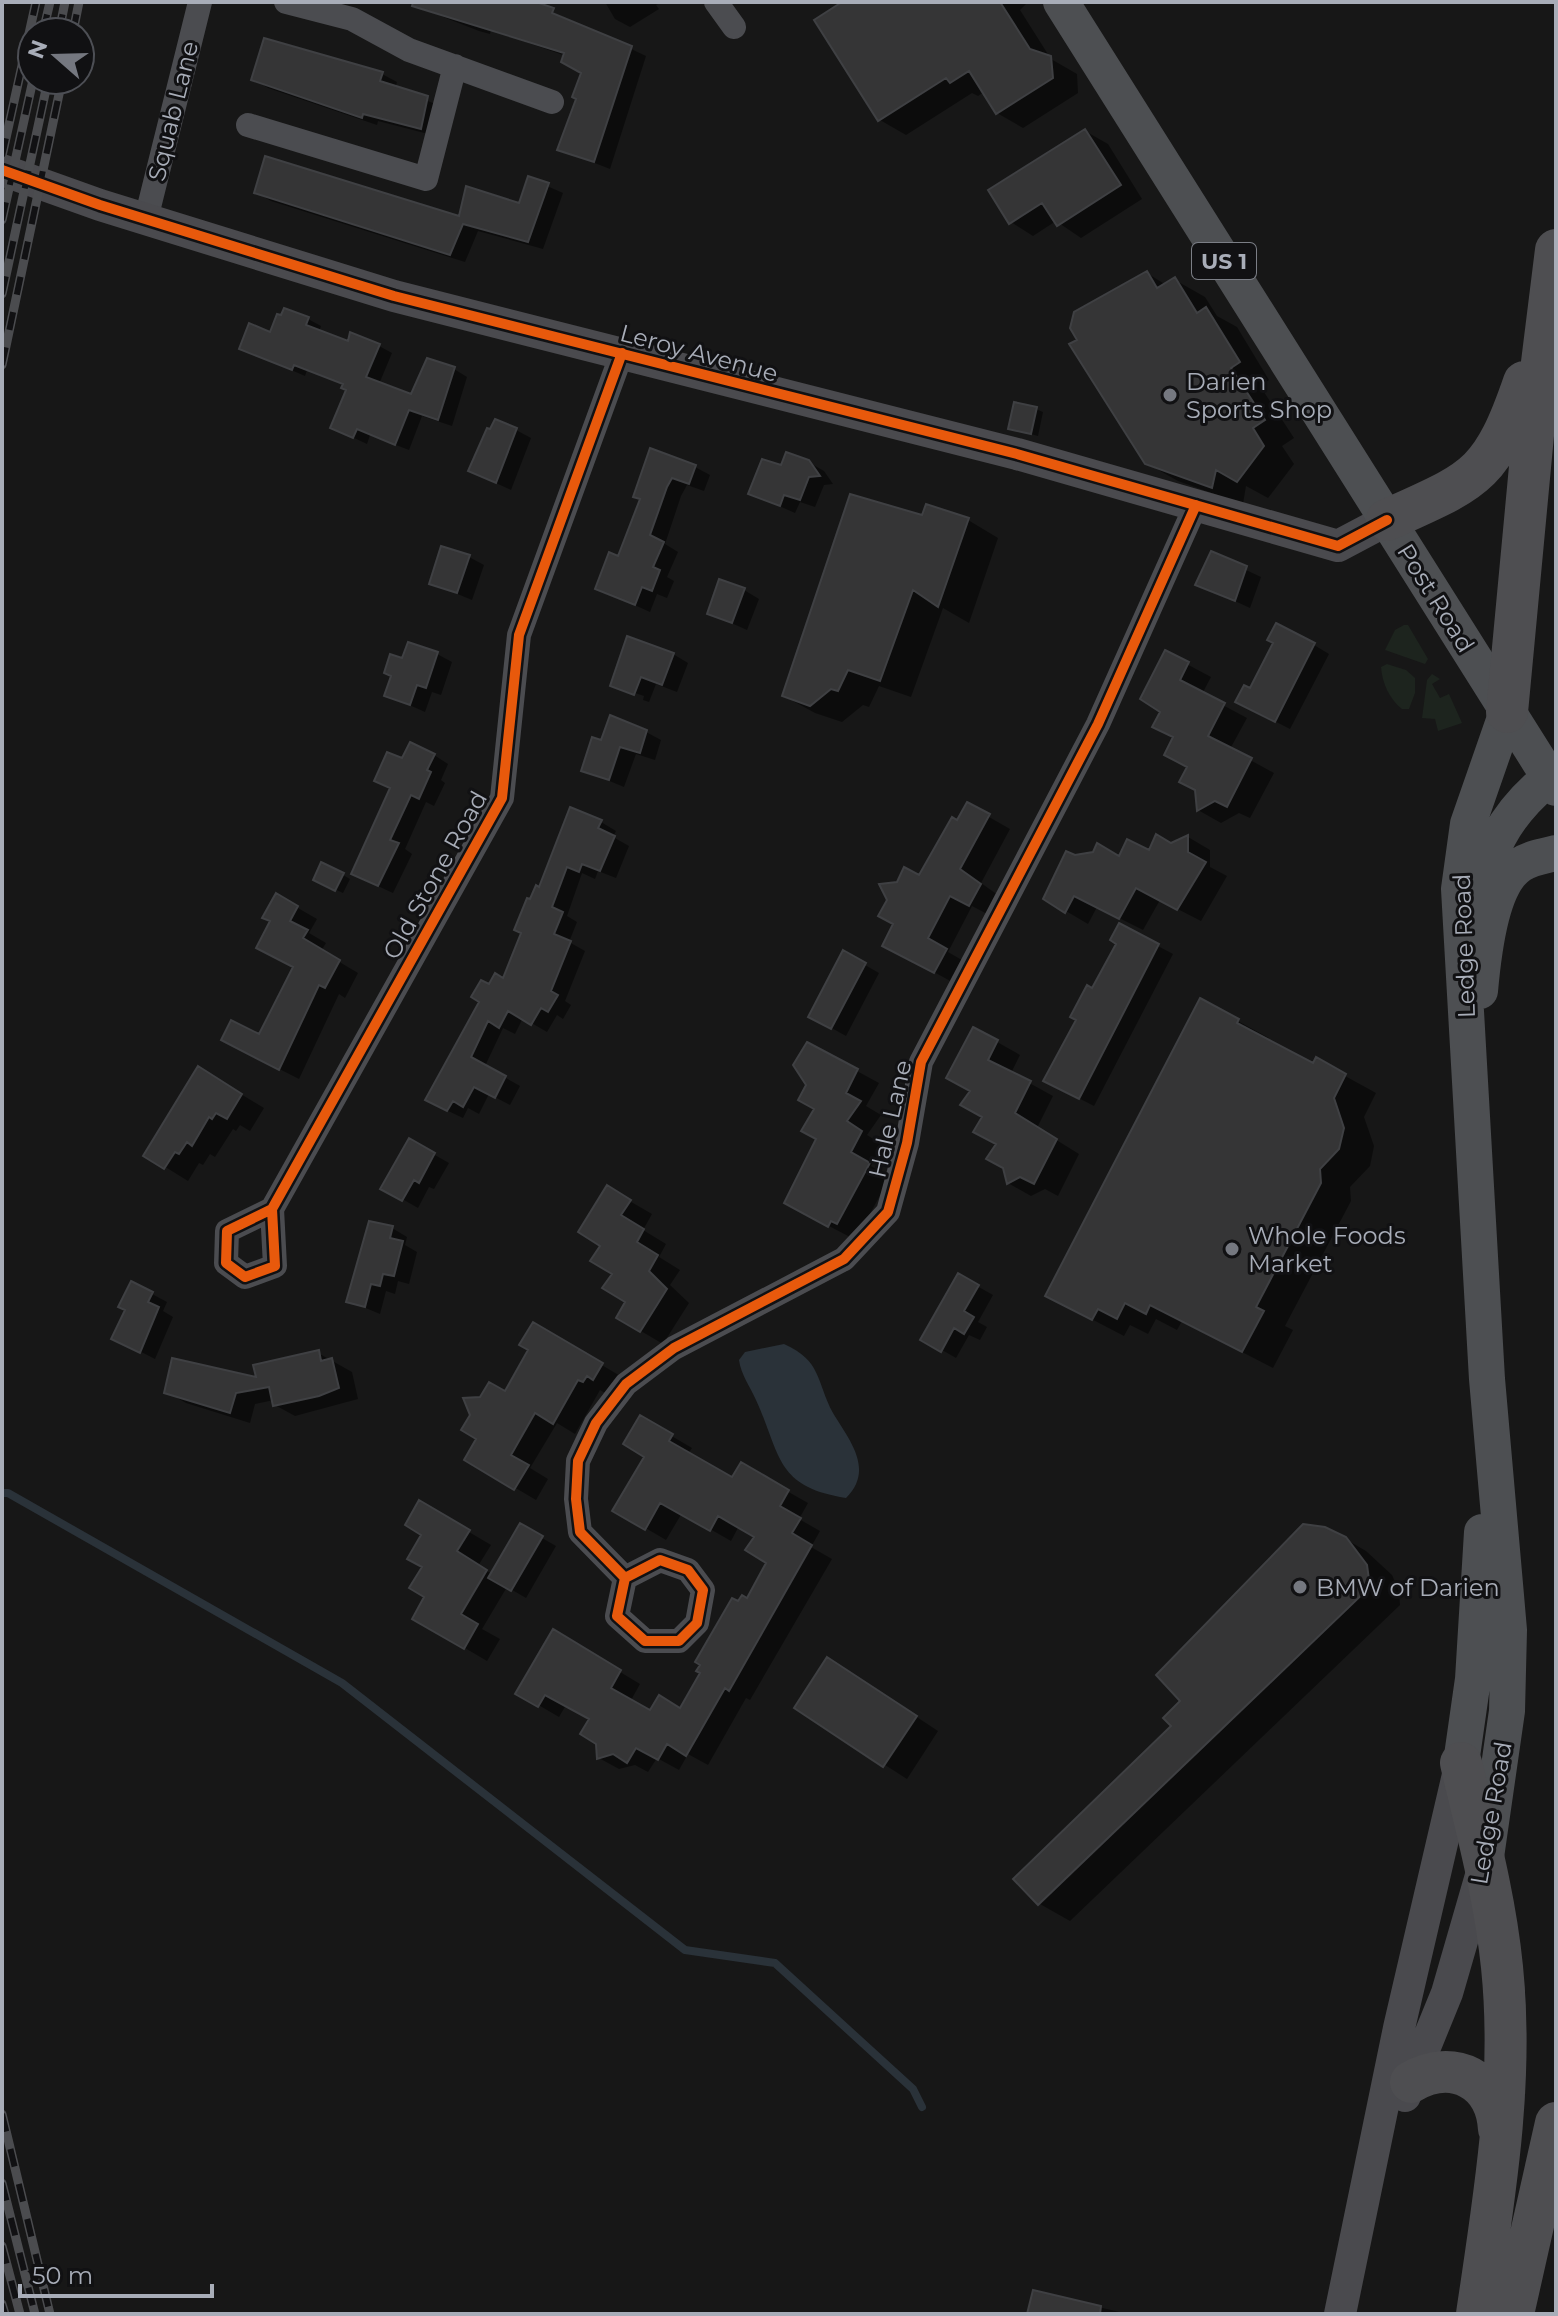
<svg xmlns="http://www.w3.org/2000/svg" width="1558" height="2316" viewBox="0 0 1558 2316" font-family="Montserrat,sans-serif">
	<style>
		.green { fill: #1d241e }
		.water { fill: #2a3239 }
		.shadow { fill: #0007 }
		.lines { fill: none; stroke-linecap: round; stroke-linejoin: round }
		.stream { stroke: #2a3239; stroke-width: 8 }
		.building { fill: #353536; stroke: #3f4043; stroke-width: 2 }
		.street { stroke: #4b4c50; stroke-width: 24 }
		.secondary { stroke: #4a4a4e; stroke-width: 32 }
		.primary { stroke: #4d4f52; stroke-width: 36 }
		.highway { stroke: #4e4e51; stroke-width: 42 }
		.rail-casing { stroke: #4b4c4f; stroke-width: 9 }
		.rail { stroke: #111113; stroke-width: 6; stroke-dasharray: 18; stroke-linecap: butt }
		.cycleway-casing { stroke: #111113; stroke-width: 15 }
		.cycleway { stroke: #e8590c; stroke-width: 10 }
		.poi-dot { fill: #757880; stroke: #111113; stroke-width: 3 }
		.labels { text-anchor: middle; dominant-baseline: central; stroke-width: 6; stroke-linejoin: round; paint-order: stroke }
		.shield { fill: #111113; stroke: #7b7e86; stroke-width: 2 }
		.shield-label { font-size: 22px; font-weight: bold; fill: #a8adb8 }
		.street-label { font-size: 24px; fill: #a8adb8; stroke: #111113 }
		.poi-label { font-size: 24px; fill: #a8adb8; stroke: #111113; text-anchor: start }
	</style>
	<rect width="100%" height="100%" fill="#171717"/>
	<path class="green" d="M1404,625H1408L1428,659L1425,664L1385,650L1395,630Z
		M1387,664L1406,670L1415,678V693L1409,709H1402C1389,699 1382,682 1381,667Z
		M1432,674L1440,679L1432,684L1440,698L1449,694L1462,723L1438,731L1435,719L1422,718L1427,680Z"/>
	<path class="water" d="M784,1344C822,1361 816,1381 833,1413C849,1440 875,1469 846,1498C775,1487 781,1455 756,1400C750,1386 741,1375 739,1360L745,1352Z"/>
	<path class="shadow" d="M405,2H531L646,56L610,169L559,149L579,98L583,72L566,56L491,30L490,34L479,31Z
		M605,2H662L656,5L659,9L630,27L615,19Z
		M846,2H1028L1020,10L1051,59L1077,74L1078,93L1023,128L997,113L984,92L978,96L972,93L906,135L880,120Z
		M382,74L397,82L395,88L443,107L436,136L378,121L377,125L268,88L254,79Z
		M1085,131L1108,144L1142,199L1081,238L1056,221L1033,236L1011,222Z
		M529,178L563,193L543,249L478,231L465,262L271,201L256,192L460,219L521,205Z
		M1147,273L1166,285L1175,280L1205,297L1217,316L1237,327L1269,380L1260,386L1294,438L1282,446L1294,464L1268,498L1246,486L1243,504L1178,481L1146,463Z
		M308,319L321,326L319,332L349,344L379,346L392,353L379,384L412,397L454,369L467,377L452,426L422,416L409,450L370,435L367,444L333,428L348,390L345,385L307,370L305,376L241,348Z
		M1036,409L1043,412L1038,436L1010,428Z
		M516,430L531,438L511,490L485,478Z
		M808,462L824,471L833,484L824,485L815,507L800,502L795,513L750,493L782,468Z
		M695,467L710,475L704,491L687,485L681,496L665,544L678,552L667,577L674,581L667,598L657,594L650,612L597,588L619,558L642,499L636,496Z
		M923,517L968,520L998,538L969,623L943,608L911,697L879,686L869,707L863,705L842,722L815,713L784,696Z
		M1212,554L1261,577L1250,608L1198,584Z
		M469,557L484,565L472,600L431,583Z
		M744,590L759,599L747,630L709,613Z
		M1314,645L1329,654L1290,729L1253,710L1251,691Z
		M1166,653L1211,677L1202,694L1247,718L1230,749L1274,773L1250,818L1239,813L1221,823L1198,810L1197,790L1189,767L1162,711Z
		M437,654L452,662L441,695L432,692L425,712L387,695L403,661Z
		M673,654L688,663L677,692L656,684L649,702L643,700L644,696L626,690V693L612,686Z
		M646,732L661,740L655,760L636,754L624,787L583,770L602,743Z
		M434,755L448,764L441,780L445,783L434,806L426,802L405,849L412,854L393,893L369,882L403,761Z
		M968,805L1010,829L981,883L1002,898L991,916L972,906L948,952L967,963L956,984L906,957L920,878Z
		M601,822L616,831L613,837L629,846L616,878L598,871L595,879L582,873L567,916L577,922L569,942L585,951L565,1001L571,1005L563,1019L557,1015L547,1032L523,1018L515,1034L503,1028L485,1066L520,1086L510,1105L489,1094L479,1114L468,1108L463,1118L442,1108L489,987L504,980L531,902Z
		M1188,837L1210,850V867L1227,876L1201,921L1160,900L1143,930L1097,907L1088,924L1066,911L1075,857L1120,858L1150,852Z
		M343,875L350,879L343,893L322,883Z
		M277,896L317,919L309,933L326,943L321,951L358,973L345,998L339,994L299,1079L242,1050L260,1036L295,967L272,921Z
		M1120,926L1173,954L1094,1106L1061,1089L1119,943Z
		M844,953L879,973L846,1036L810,1016Z
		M1201,1001L1269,1038L1267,1041L1314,1065L1316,1060L1376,1093L1364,1117L1374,1146L1370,1166L1350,1187L1351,1201L1285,1326L1293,1330L1273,1368L1182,1321L1177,1330L1156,1319L1148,1334L1130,1325L1124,1336L1078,1312Z
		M974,1029L1020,1055L1011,1073L1053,1096L1037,1128L1079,1154L1058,1196L1045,1189L1031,1196L1008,1183L998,1144L972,1091Z
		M807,1044L879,1083L866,1106L881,1115L867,1135L883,1145L871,1166L890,1177L859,1234L850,1237L808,1215L819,1139L809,1084Z
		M221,1082L264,1108L250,1131L240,1125L236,1131L233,1129L215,1157L210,1154L203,1165L199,1163L188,1181L146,1155Z
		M410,1141L449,1163L434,1189L429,1187L418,1208L383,1188Z
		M607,1188L652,1214L643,1230L666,1244L659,1257L680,1270L670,1285L689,1303L663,1344L641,1331L602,1245Z
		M392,1228L407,1237L405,1245L417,1252L409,1284L398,1281L395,1294L386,1291L380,1314L349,1301Z
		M959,1276L993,1295L978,1322L987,1327L980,1340L969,1335L956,1358L923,1339Z
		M152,1294L167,1302L163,1311L173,1317L155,1359L114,1338Z
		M534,1325L622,1377L605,1393L600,1390L575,1434L557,1423L530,1468L548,1479L536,1500L466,1459L531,1349Z
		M318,1353L352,1372L358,1399L295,1416L275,1405L274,1400L255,1404L250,1423L186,1403L167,1392L259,1380Z
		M641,1418L692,1448L688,1454L733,1480L741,1465L808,1503L799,1519L820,1531L811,1547L832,1559L750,1700L746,1698L708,1765L688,1754L679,1770L657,1758L648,1772L635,1765L619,1769L599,1758L591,1719L566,1705L559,1717L518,1693L554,1632L640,1684L630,1702L651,1713L681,1710L739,1604L748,1601L768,1562L757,1536L739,1526L731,1541L682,1513L666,1540L615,1510L647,1456Z
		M420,1503L491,1545L478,1566L492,1574L521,1526L556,1546L526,1598L507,1587L482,1629L500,1639L487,1661L414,1618L427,1596Z
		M1304,1526L1335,1533L1366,1551L1392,1575L1399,1591L1400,1605L1070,1921L1040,1904L1016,1879L1174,1726L1231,1604L1228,1601Z
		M850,1673L938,1731L907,1779L796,1708Z
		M1035,2292L1128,2314H1029Z"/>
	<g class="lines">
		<path class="stream" d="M2,1493H8L342,1683L685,1950L775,1963L913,2089L922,2107"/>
	</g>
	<path class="building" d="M413,2H536L554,8L552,13L632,46L594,162L557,150L576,99L572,97L581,73L561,62L564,53L412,6Z
		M842,2H1000L1030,49L1051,56L1053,78L996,114L969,71L950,83L946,78L878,121L814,20Z
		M264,38L383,72L380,81L428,96L421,129L363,114L362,118L251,80Z
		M1085,129L1121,185L1057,226L1042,203L1009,224L988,190Z
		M265,156L459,216L466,186L519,203L528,176L549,183L528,242L463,224L450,255L254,193Z
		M1147,271L1157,288L1175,277L1197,313L1206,307L1240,362L1231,368L1265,420L1253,428L1264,446L1237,482L1216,470L1212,488L1145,464L1069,344L1077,340L1070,328L1074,312Z
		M284,308L309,317L306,325L348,341L350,332L380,344L366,377L411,394L427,358L455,367L438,420L409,410L395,445L357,429L353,438L330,428L346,390L341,388L343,384L294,365L292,370L239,349L249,323L270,332L277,314L281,315Z
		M1014,402L1037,407L1031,434L1008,429Z
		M495,419L517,428L496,483L468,471L487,428L490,429Z
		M650,448L696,465L689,484L672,478L667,487L650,535L664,542L653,567L660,570L652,591L642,587L635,605L595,589L609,552L618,556L640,499L633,497Z
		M786,452L809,460L820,476L809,477L800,500L784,495L780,506L748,494L762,459L781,465Z
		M850,494L922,515L926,504L969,518L938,607L913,590L880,681L848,670L838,691L831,689L810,706L782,696Z
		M441,546L470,555L457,593L429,584Z
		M1211,551L1247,566L1235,601L1195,585Z
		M719,579L745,588L732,623L707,614Z
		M1276,623L1315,643L1275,722L1235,702L1244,685L1250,688L1253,682L1273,643L1267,640Z
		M627,636L674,653L662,685L641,677L634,695L610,686Z
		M408,642L438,652L426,688L417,685L410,705L384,696L391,676L384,673L390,654L402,658Z
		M1165,650L1189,662L1180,680L1225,703L1208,736L1252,758L1227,807L1215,801L1197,811L1195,790L1179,782L1187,767L1164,755L1173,737L1152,727L1160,712L1140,699Z
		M610,715L647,730L640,753L620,747L609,780L581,771L592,737L601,740Z
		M410,742L435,754L427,770L431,772L419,799L411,795L390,840L399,843L378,886L351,874L390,788L374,781L387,752L402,758Z
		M967,802L990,814L960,869L981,884L969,906L950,896L928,938L947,949L934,973L882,946L893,924L878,916L887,900L879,884L897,882L904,867L919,875L952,817L957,820Z
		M570,807L602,820L598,828L615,836L600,871L582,864L579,872L567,867L552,907L563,912L554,934L571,941L551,991L558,995L548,1012L541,1008L531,1025L508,1011L499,1028L488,1021L471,1057L506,1076L495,1098L474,1087L463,1107L453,1101L447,1111L425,1100L479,1002L471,997L481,980L489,984L495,973L503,978L521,933L514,930L527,898L530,899L536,885L539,887Z
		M1156,834L1171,843L1188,835V852L1206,862L1177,910L1136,888L1119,919L1074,896L1065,913L1043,899L1066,851L1075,855L1093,852L1097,843L1119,856L1127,839L1149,850Z
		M321,862L344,873L335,891L313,880Z
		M276,893L298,906L290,921L308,930L303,938L340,960L325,988L319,985L279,1070L221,1040L231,1020L259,1034L293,967L256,948L270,921L262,918Z
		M1119,923L1159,944L1079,1099L1043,1081L1076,1020L1070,1017L1087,985L1092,988L1116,944L1110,940Z
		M843,950L866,963L831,1029L808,1017Z
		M1200,998L1239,1019L1237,1023L1313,1063L1316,1057L1346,1074L1334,1098L1344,1128L1339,1149L1320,1169L1321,1183L1256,1307L1264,1311L1242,1352L1150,1305L1146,1314L1125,1303L1117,1319L1098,1309L1092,1320L1045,1296Z
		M973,1027L998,1040L988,1060L1031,1081L1015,1113L1057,1139L1034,1184L1020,1177L1007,1184L1003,1168L986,1159L996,1144L973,1132L982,1117L960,1105L970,1091L946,1078Z
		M807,1042L858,1069L846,1093L861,1101L847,1121L862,1131L851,1152L870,1163L837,1224L831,1221L828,1227L784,1203L816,1139L801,1131L814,1109L798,1100L806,1085L793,1065Z
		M198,1066L242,1094L227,1119L216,1113L212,1119L209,1117L192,1146L187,1142L179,1154L175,1152L164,1169L143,1156Z
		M409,1138L435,1153L419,1183L414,1180L402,1201L380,1189Z
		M607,1185L631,1200L621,1215L644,1229L637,1242L658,1255L649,1271L667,1289L640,1332L616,1318L625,1302L602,1288L612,1274L590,1261L600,1246L578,1232Z
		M369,1221L393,1226L390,1238L403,1241L394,1276L383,1274L380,1286L371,1284L365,1307L346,1302Z
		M958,1273L979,1285L964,1311L974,1317L964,1334L954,1328L941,1352L920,1340Z
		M131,1281L153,1292L148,1302L159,1307L140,1353L111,1339L125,1310L118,1307Z
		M533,1322L603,1363L593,1380L587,1376L583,1382L578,1380L553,1424L535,1413L511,1455L529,1465L514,1490L464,1460L476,1439L461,1430L470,1415L463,1398L480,1397L489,1382L505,1391L528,1350L519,1345Z
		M319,1350L321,1361L332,1358L339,1388L319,1396L273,1406L269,1387L236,1393L230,1413L164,1393L172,1358L256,1377L253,1365Z
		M640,1415L673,1434L669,1441L732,1477L741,1462L789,1490L780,1506L801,1518L792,1533L812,1545L729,1691L725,1688L686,1756L667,1744L658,1760L636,1748L627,1763L613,1754L597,1759L596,1744L580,1734L589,1719L545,1695L538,1707L515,1694L553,1629L621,1670L611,1688L650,1710L659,1695L680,1708L700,1673L696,1671L700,1665L695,1662L732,1598L738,1601L742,1595L747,1598L766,1563L745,1550L754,1537L718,1516L710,1531L660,1503L645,1530L612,1511L644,1457L623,1444Z
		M419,1500L470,1530L457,1551L487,1570L461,1614L478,1624L464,1649L412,1619L424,1597L409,1588L422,1567L407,1559L421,1535L405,1525Z
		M520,1523L543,1536L511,1591L488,1578Z
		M1303,1524L1325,1527L1346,1537L1367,1565L1370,1587L1038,1905L1013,1879L1171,1726L1163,1718L1180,1701L1156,1675Z
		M827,1657L917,1716L883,1767L794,1708Z
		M1033,2290L1101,2306L1100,2314H1027Z"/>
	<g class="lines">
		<path class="street" d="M286,2L352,19L409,50L552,102
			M716,2L734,27
			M248,125L426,179L455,66
			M146,219L200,2
			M272,1209L227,1231L226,1263L245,1277L275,1266L272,1209L502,798L519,635L622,353
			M625,1578L617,1616L645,1641H679L697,1623L703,1590L688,1570L660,1560L625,1578L580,1532L576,1499L578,1461L596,1423L626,1384L674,1348L844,1259L888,1212L907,1143L921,1062L1098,724L1196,505"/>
		<path class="secondary" d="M2,170L100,205L394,296L1017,454L1338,546L1387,520
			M1405,2096L1447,1993L1482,1872
			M1340,2314L1399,2028L1460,1766"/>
		<path class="primary" d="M1061,2L1556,788
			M1481,912C1482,854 1505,814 1549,778
			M1480,991C1483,957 1490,885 1520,865C1530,858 1544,856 1556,853
			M1461,1763L1473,1679L1482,1532
			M1486,1857L1507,1711L1509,1630L1487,1379L1459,889L1468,824L1507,712"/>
		<path class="highway" d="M1387,520C1475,480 1491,478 1524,382
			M1507,712L1533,435L1556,250
			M1461,1763C1477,1831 1495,1897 1502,1967C1514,2083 1494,2199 1477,2314
			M1411,2082C1453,2058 1496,2079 1499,2129
			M1513,2314L1556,2123"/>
		<g class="rail-casing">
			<path id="rail" d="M43,32L50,2
				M59,32L65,2
				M73,32L79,2
				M2,156L36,2
				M2,220L33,80
				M2,294L48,80
				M2,365L62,80
				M2,2114L50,2314
				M2,2183L35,2314
				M2,2246L20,2314
				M2,2304L5,2314"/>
		</g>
		<use href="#rail" class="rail"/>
		<g class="cycleway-casing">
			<path id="cycleway" d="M2,170L100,205L394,296L1017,454L1338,546L1387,520
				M272,1209L227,1231L226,1263L245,1277L275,1266L272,1209L502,798L519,635L622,353
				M625,1578L617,1616L645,1641H679L697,1623L703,1590L688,1570L660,1560L625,1578L580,1532L576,1499L578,1461L596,1423L626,1384L674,1348L844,1259L888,1212L907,1143L921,1062L1098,724L1196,505"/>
		</g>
		<use href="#cycleway" class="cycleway"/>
	</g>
	<g class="poi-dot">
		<circle cx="1170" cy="395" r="8"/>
		<circle cx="1232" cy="1249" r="8"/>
		<circle cx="1300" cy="1587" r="8"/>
	</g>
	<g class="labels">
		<rect class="shield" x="1192" y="243" width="64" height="36" rx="6"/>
		<g class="shield-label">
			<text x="1224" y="261">US 1</text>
		</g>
		<g class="street-label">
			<text transform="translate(173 111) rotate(-76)">Squab Lane</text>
			<text transform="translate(699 353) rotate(15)">Leroy Avenue</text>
			<text transform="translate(1436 598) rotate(58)">Post Road</text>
			<text transform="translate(435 875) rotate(-61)">Old Stone Road</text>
			<text transform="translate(1464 946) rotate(-92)">Ledge Road</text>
			<text transform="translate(890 1119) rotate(-77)">Hale Lane</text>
			<text transform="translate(1491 1813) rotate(-80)">Ledge Road</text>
		</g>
		<g class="poi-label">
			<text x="1186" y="381">Darien<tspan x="1186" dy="28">Sports Shop</tspan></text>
			<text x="1248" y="1235">Whole Foods<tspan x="1248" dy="28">Market</tspan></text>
			<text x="1316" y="1587">BMW of Darien</text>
		</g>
	</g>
	<rect width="1558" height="2316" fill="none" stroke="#a8adb8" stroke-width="8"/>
	<g transform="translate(56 56) rotate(290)"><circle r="38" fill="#111113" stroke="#4d4f55" stroke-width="2"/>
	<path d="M0-6L14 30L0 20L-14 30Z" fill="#757880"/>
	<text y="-12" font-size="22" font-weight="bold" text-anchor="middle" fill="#a8adb8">N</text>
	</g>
	<path d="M20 2284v12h192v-12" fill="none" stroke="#a8adb8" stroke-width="4"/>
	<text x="32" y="2284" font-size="24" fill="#a8adb8" stroke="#111113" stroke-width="6" paint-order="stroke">50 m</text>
</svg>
